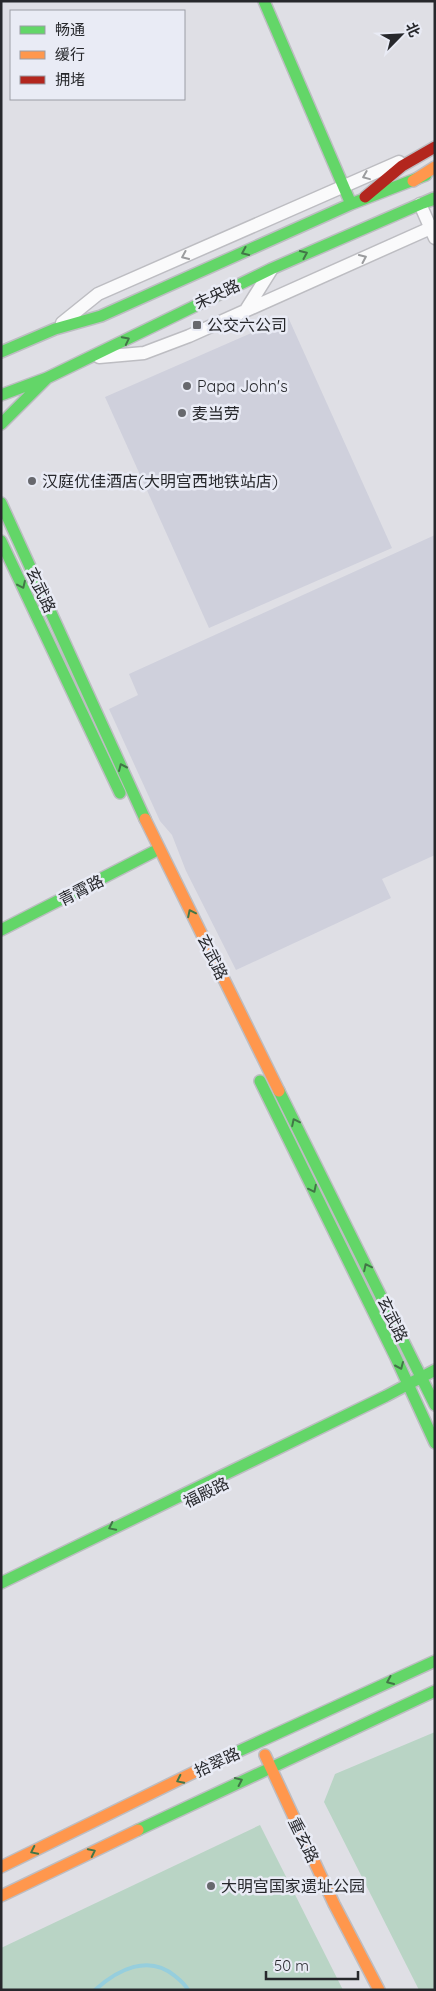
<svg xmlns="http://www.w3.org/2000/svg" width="436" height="1991" viewBox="0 0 436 1991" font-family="Quicksand,'Noto Sans SC',sans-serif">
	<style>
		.built { fill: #cfd0dc }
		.green { fill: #b9d4c5 }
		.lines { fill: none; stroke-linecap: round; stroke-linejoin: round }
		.stream { stroke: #96cedd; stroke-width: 4 }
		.street-casing { stroke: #bdbdc2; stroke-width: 15 }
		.fast-casing { stroke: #bdbdc2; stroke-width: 14 }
		.slow-casing { stroke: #bdbdc2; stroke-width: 14 }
		.jam-casing { stroke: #bdbdc2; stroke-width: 14 }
		.street { stroke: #fafafb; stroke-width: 12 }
		.fast { stroke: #63d668; stroke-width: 11 }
		.slow { stroke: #ff974d; stroke-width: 11 }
		.jam { stroke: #b3261e; stroke-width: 11 }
		.oneway { stroke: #9b9c9e }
		.oneway2 { stroke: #427647 }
		.poi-dot { fill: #67686d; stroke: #e9ebf5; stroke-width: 2 }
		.labels { text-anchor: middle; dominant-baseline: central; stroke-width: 5; stroke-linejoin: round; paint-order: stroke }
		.street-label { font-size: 16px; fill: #27282c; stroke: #e9ebf5 }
		.poi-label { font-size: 16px; fill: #27282c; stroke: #e9ebf5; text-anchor: start }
	</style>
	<rect width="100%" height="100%" fill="#dfdfe5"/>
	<path class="built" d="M288,317L392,548L209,628L105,397Z
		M435,535V855L382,879L391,898L236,970L186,871L172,835L160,821L109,709L138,695L129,674Z"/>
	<path class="green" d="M435,1732V1990H419L324,1802L335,1774Z
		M260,1825L343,1990H1V1948Z"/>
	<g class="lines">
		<path class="stream" d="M95,1990C118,1969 149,1954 175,1976C180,1980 185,1984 188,1990"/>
		<g class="street-casing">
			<path id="street" d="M420,204L435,238
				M246,310L271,270
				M62,323L98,294L399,162
				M99,357L144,353L189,336L435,226"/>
		</g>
		<g class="fast-casing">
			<path id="fast" d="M264,1L351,204
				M420,204L435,199
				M1,352L55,329L101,316L351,204L426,175
				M1,395L47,378L271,269L434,198
				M1,424L46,379
				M1,503L145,819
				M1,541L120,793
				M1,930L159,849
				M260,1081L396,1358L435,1443
				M279,1091L435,1405
				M1,1583L386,1396L435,1370
				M215,1762L435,1661
				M138,1830L435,1691"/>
		</g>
		<g class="slow-casing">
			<path id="slow" d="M413,181L435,167
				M145,819L279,1091
				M265,1755L334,1904L379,1990
				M1,1867L215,1762
				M1,1896L138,1830"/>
		</g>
		<g class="jam-casing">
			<path id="jam" d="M365,197L402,166L435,147"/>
		</g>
		<use href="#street" class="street"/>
		<use href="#fast" class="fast"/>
		<use href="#slow" class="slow"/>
		<use href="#jam" class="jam"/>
	</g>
	<defs><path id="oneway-chevron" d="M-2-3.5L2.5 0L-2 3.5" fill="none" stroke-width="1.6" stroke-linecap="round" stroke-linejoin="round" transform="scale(1.25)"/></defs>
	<g class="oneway">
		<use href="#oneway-chevron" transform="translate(366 176) rotate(158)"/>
		<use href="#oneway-chevron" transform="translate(185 256) rotate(156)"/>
		<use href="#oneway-chevron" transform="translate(363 258) rotate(-24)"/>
	</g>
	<g class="oneway2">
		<use href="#oneway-chevron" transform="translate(245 252) rotate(156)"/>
		<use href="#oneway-chevron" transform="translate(304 254) rotate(-24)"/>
		<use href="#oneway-chevron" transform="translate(126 340) rotate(-27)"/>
		<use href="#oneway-chevron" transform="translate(22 585) rotate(65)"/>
		<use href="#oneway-chevron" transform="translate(122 767) rotate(-114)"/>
		<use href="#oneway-chevron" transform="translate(191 913) rotate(-116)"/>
		<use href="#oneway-chevron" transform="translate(295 1122) rotate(-116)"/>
		<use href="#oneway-chevron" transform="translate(313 1189) rotate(64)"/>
		<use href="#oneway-chevron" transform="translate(367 1267) rotate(-116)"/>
		<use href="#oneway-chevron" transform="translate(400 1366) rotate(66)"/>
		<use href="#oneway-chevron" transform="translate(112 1527) rotate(154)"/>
		<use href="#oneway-chevron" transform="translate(390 1681) rotate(156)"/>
		<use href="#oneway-chevron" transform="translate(180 1780) rotate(154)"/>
		<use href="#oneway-chevron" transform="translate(239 1781) rotate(-25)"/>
		<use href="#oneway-chevron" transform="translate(34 1851) rotate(154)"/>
		<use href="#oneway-chevron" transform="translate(92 1852) rotate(-26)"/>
	</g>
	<g class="poi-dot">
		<rect x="192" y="320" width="10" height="10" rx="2.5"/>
		<circle cx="187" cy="386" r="5"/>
		<circle cx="182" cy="413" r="5"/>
		<circle cx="32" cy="481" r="5"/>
		<circle cx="211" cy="1886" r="5"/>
	</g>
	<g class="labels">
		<g class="street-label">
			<text transform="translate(217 294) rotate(-25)">未央路</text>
			<text transform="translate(41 590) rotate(65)">玄武路</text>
			<text transform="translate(81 890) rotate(-27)">青霄路</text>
			<text transform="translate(213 957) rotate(64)">玄武路</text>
			<text transform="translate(393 1319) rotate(64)">玄武路</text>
			<text transform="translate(206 1492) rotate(-26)">福殿路</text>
			<text transform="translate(217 1762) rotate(-25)">拾翠路</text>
			<text transform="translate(304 1840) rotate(64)">重玄路</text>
		</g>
		<g class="poi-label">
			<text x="207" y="325">公交六公司</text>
			<text x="197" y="386">Papa John's</text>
			<text x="192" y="413">麦当劳</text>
			<text x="42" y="481">汉庭优佳酒店(大明宫西地铁站店)</text>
			<text x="221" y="1886">大明宫国家遗址公园</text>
		</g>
	</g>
	<rect width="436" height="1991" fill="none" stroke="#27282c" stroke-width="5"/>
	<rect x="10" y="10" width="175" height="90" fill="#e9ebf5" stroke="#9b9da5"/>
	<rect x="20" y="26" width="25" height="8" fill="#63d668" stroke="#9b9da5"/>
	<text x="55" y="35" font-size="15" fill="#27282c">畅通</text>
	<rect x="20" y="51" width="25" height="8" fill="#ff974d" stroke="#9b9da5"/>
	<text x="55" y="60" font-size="15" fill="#27282c">缓行</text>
	<rect x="20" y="76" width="25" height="8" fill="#b3261e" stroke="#9b9da5"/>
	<text x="55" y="85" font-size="15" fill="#27282c">拥堵</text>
	<g transform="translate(401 35) rotate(66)" stroke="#e9ebf5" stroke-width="4" paint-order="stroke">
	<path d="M0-4L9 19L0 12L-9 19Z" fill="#27282c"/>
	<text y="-8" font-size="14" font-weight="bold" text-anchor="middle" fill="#27282c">北</text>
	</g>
	<path d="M266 1971v8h92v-8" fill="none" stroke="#27282c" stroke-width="2.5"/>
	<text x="274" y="1971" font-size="15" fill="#27282c" stroke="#e9ebf5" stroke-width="4" paint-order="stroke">50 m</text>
</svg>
